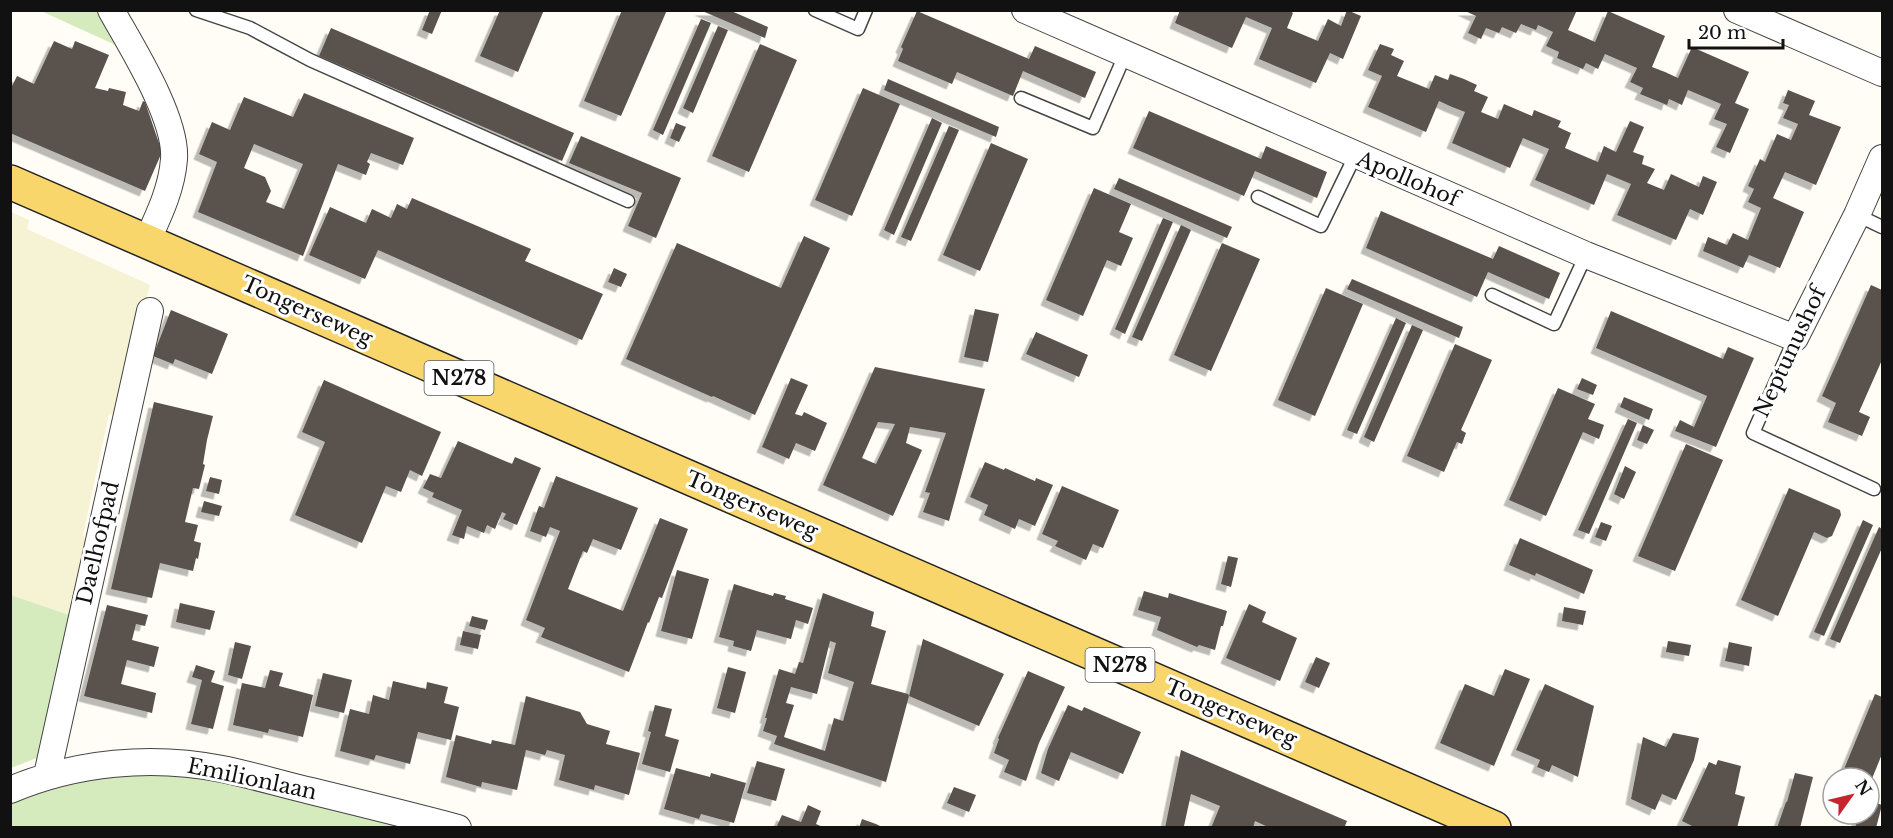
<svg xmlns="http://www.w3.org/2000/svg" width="1893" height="838" viewBox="0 0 1893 838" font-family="'Libre Baskerville',serif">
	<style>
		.farmland { fill: #f6f3d4 }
		.green { fill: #d5ebbd }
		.building { fill: #5a524d; fill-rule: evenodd; filter: url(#shadow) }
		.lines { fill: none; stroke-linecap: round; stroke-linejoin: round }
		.lane-casing { stroke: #444; stroke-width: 15 }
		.street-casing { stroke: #444; stroke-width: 28 }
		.primary-casing { stroke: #222; stroke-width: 36 }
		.lane { stroke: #fff; stroke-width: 12 }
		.street { stroke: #fff; stroke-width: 26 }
		.primary { stroke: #f9d66b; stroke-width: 33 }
		.labels { text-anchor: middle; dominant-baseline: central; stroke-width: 6; stroke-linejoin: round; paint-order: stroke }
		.shield { fill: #fff; stroke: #585858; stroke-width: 1.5 }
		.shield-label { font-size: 20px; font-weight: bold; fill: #111 }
		.street-label { font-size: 21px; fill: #111; stroke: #fff }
	</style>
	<defs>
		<filter id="shadow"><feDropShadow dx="-5.5" dy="5.5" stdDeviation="0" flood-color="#0004"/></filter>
	</defs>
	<rect width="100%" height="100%" fill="#fffdf5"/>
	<path class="farmland" d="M11,212L29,220L27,229L150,285L119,415L109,414L83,535L89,545L72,616L11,595Z"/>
	<path class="green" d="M41,11H101L120,47Z
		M11,595L72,616L39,757L11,768Z
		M131,775H179L231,783L412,828H11V803C49,786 89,777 131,775Z"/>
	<path class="building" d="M430,10H442L432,34L422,30Z
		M500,10H544L518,72L480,56Z
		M622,10H667L621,116L584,101Z
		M700,10H729L768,27L765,38Z
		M1180,10H1288L1293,13L1287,28L1318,41L1328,19L1341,26L1347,10L1361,16L1343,59L1330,53L1316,83L1259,59L1272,28L1246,17L1232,48L1175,23Z
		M1463,10H1577L1568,30L1595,42L1608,11L1665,36L1652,67L1665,72L1678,78L1692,47L1749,72L1735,103L1749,109L1730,153L1716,147L1727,124L1714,119L1721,104L1688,90L1682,105L1669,99L1667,105L1640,94L1643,88L1630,82L1637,68L1605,54L1598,69L1586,63L1583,69L1557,58L1559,52L1546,46L1553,32L1538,25L1536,30L1521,24L1516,33L1502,27L1499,33L1486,28L1481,39L1468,33L1476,16Z
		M917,11L1029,59L1035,46L1096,72L1085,98L1023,71L1013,96L957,72L952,84L898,61L903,49L901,47Z
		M701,19L711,23L663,135L653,130Z
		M718,26L728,30L693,113L683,108Z
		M331,28L574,133L562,161L319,56Z
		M54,41L72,49L75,41L109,55L95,88L108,91L109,88L126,92L123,105L139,111L143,101L145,102L162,152L145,191L10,133V90L17,76L34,84Z
		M760,44L797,60L749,172L712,156Z
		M1380,44L1394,49L1391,55L1404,61L1397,76L1429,89L1435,75L1448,80L1450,74L1464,79L1477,85L1474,91L1488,97L1481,112L1498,119L1504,104L1532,116L1534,110L1561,121L1558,127L1571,133L1565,148L1598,162L1604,146L1616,152L1630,121L1644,127L1633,152L1644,156L1642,164L1655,169L1647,183L1664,190L1671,174L1699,187L1703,176L1717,182L1703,215L1690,209L1676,240L1617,215L1631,184L1607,174L1594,205L1535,180L1549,149L1523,138L1510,168L1452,143L1465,112L1452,107L1439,101L1426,132L1368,107L1382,76L1368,70Z
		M888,79L999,127L996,137L884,90Z
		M863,88L900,104L852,216L815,200Z
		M1788,90L1815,101L1809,115L1841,127L1816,185L1785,172L1773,198L1804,212L1780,268L1749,255L1743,268L1703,251L1708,237L1727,245L1733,233L1748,240L1761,208L1748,202L1754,189L1748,186L1760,159L1765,162L1777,134L1791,140L1798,124L1783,118L1789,105L1783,103Z
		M304,93L414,138L403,165L371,153L367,162L370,164L366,175L338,164L303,256L198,212L217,162L199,154L212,122L230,130L244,97L293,117ZM254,144L303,164L284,209L266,202L271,191L265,177L244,168Z
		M1149,111L1261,159L1266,146L1327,172L1317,198L1255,171L1244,196L1133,148Z
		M932,118L942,123L894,235L884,230Z
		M676,123L686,127L679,142L670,138Z
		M949,126L959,130L911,241L901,237Z
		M581,136L681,178L656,238L628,226L642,193L569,163Z
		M991,143L1028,159L980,271L943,255Z
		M1119,178L1232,227L1227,238L1114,189Z
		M1094,188L1131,204L1119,232L1133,238L1121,266L1107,260L1083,316L1046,300Z
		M412,198L531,249L525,261L603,294L582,340L378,250L365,279L309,255L330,207L366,223L372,209L391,218L397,204L407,209Z
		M1381,211L1493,259L1499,246L1560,273L1549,299L1488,272L1477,297L1366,248Z
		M1163,218L1173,222L1125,334L1115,329Z
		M1181,225L1191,230L1142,341L1132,337Z
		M804,236L830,248L755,415L713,396L712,397L626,359L677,243L781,288Z
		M1222,243L1260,259L1211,371L1174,355Z
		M614,268L627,274L621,287L608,282Z
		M1352,279L1463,327L1459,338L1347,289Z
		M1871,285L1882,290V360L1859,412L1870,417L1862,436L1828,422L1836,403L1822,396Z
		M1326,288L1363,304L1315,416L1278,400Z
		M975,309L999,314L988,362L964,357Z
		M171,310L228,334L212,374L175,359L173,364L153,356Z
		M1611,311L1723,359L1728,347L1754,358L1716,447L1675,431L1680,420L1694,427L1707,396L1596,348Z
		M1396,318L1406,323L1357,434L1347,430Z
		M1412,325L1423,330L1374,442L1364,437Z
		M1036,332L1088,355L1079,377L1026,354Z
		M1455,344L1492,360L1461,430L1466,433L1462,444L1457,442L1456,444L1444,472L1407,456Z
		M875,367L985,389L949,521L923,512L930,493L925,492L946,433L910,427L906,443L922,450L893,516L823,485ZM878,422L895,424L876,464L862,458Z
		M791,378L808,385L795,414L802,416L804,412L827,423L815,451L796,443L789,459L762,447Z
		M1582,378L1597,385L1593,395L1577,389Z
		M324,380L441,432L422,476L410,470L401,492L386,486L362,543L295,515L325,442L302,432Z
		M1558,388L1595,404L1588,419L1604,425L1599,439L1583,432L1546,516L1509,500Z
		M1624,397L1653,409L1649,420L1620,407Z
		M154,402L213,416L207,440L203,464L205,465L199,489L193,488L185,522L198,525L194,541L201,543L198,559L196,558L193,571L160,563L152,598L111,589Z
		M1628,419L1637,423L1589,534L1578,530Z
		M1643,425L1654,430L1647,444L1637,440Z
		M458,441L512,464L515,457L541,468L517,525L503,519L506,514L502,512L495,529L487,525L484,533L467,526L464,539L452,535L462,510L432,497L434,493L423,488L430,474L441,478Z
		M1686,444L1723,460L1675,571L1638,556Z
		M985,462L1004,470L1005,468L1035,481L1036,478L1053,485L1035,526L1019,519L1015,529L984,515L988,505L970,497Z
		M1625,466L1636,472L1624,499L1614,494Z
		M556,476L638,508L621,550L593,539L587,553L583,551L568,589L623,611L660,518L688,529L662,598L659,597L649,623L648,622L629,672L541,637L545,628L526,620L560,531L550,527L546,537L530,531L539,506L544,508Z
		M210,477L222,480L219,494L206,491Z
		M1062,486L1119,510L1103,548L1093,544L1086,560L1055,546L1058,541L1042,534Z
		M1789,488L1840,510L1841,515L1832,536L1827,538L1814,532L1778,616L1741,600Z
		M204,501L222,506L219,516L201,512Z
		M1863,520L1873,525L1824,636L1814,632Z
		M1601,522L1612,526L1606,541L1595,537Z
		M1879,527L1882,529V548L1840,643L1830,639Z
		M1520,538L1593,570L1584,594L1536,573L1535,576L1509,565Z
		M1228,556L1238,558L1231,587L1221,584Z
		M677,570L709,579L692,639L661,631Z
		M734,584L773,596L774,593L786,596L785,599L813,608L808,624L796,620L791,639L757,630L751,651L733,646L734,641L719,637Z
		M1144,591L1168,598L1169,593L1227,611L1223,626H1221L1215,650L1199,645L1197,647L1157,630L1161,617L1138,610Z
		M823,593L874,612L871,626L886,631L871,684L908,694L909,696L923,639L1004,674L979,726L909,696L886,782L774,744L777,736L763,731L767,718H765L779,669L795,674L799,662L803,663ZM830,641L836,643L828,673L854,682L843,721L834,718L825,751L784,737L794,705L786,703L791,687L817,694Z
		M180,603L215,611L210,630L176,622Z
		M1249,604L1266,612L1262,622L1297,638L1280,681L1226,658Z
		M107,605L148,615L145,626L136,624L132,640L159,647L154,667L127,660L121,684L156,693L152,713L84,696Z
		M1564,607L1586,611L1583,625L1562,621Z
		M472,616L488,620L485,630L469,626Z
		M463,631L481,635L478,649L460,645Z
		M1668,641L1691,645L1689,656L1666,652Z
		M235,642L251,646L242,679L228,675Z
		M1729,642L1752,647L1749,666L1725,661Z
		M1316,657L1330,663L1319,688L1305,682Z
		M196,665L215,671L211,682L224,686L213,729L191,724L202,680L192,677Z
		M728,667L746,672L735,713L717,708Z
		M1505,669L1530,679L1494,766L1440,743L1465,684L1494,696Z
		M270,670L283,673L279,686L313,695L303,737L269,729L268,733L233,725L242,683L265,688Z
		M1028,671L1065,687L1039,743L1026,781L1004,772L1009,760L994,753L999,739L998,738Z
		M323,673L352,680L344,713L315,706Z
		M393,681L426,689L427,682L448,687L444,703L459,707L451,740L418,732L410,764L376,755L374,760L340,751L350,709L369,714L373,695L389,700Z
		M1545,684L1594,706L1578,777L1552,765L1549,772L1537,767L1540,760L1516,750Z
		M1875,694L1882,697V754L1869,786V778H1852L1842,774Z
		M526,696L580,712L587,724L610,731L606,744L640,753L629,795L595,785L594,790L559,780L565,755L547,750L545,755L526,750L517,790L482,782L481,787L446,777L456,735L491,744L492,740L515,745Z
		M655,705L672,709L665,736L679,740L670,772L642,764L651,732L648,731Z
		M1068,705L1082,711L1084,707L1141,732L1123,774L1071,752L1059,781L1041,773L1048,749Z
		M1673,733L1699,738L1694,760L1676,800L1662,794L1655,810L1631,799L1643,737L1666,747Z
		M1181,750L1347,821L1345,826L1350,828H1270L1255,821L1253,828H1211L1220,806L1191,794L1184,826L1165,828Z
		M1718,760L1741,766L1735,794L1745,797L1737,828H1696L1682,821L1709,762L1716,765Z
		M757,761L785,769L776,801L747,793Z
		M676,768L710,777L711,773L746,783L734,823L701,814L699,819L664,809Z
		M1795,773L1813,777L1800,828H1777L1786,802H1787Z
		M954,787L976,795L969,812L947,803Z
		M1869,800L1882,805L1876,828H1855L1859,814H1869Z
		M808,805L821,811L816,824L825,828H776L782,815L801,822Z
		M862,819L876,824L884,828H859Z"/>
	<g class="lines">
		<g class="lane-casing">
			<path id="lane" d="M196,10L250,28L310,60L628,201
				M815,10L858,29L866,10
				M1021,98L1093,128L1125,55
				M1258,197L1321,226L1355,156
				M1857,215L1882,227
				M1492,295L1554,324L1586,255
				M1795,338L1753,433L1874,489"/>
		</g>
		<g class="street-casing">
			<path id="street" d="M111,10C131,46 177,118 174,159C172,188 159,215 147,241
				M1025,10L1586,255L1795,338L1857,215L1882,158
				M1737,10L1882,73
				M47,775L150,311
				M10,790C76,762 152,755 222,769C252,775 281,784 311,791C360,803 409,815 458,828"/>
		</g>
		<g class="primary-casing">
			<path id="primary" d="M10,182L1494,828"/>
		</g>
		<use href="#lane" class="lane"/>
		<use href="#street" class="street"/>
		<use href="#primary" class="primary"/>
	</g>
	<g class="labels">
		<g class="shield">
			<rect x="424.5" y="361" width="69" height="34" rx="4.5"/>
			<rect x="1085.5" y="648" width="69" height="34" rx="4.5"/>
		</g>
		<g class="shield-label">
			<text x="459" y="378">N278</text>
			<text x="1120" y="665">N278</text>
		</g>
		<g class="street-label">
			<text transform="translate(1408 179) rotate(23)">Apollohof</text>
			<text transform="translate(307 311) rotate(24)">Tongerseweg</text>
			<text transform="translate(1790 352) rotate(-65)">Neptunushof</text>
			<text transform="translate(752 505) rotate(23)">Tongerseweg</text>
			<text transform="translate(98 543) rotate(-77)">Daelhofpad</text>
			<text transform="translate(1231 713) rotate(23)">Tongerseweg</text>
			<text transform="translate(252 779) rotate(12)">Emilionlaan</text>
		</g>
	</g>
	<rect width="1893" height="838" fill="none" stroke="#111111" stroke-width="24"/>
	<g transform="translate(1851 796) rotate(56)"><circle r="28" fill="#ffffff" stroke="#a0a0a0" stroke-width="1.5"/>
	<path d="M0-4.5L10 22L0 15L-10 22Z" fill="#c4262e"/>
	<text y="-9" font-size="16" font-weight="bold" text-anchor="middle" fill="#111111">N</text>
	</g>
	<path d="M1689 39v9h94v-9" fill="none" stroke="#111111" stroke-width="3"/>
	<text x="1698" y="39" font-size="18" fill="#111111" stroke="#ffffff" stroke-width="4.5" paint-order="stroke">20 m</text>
</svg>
